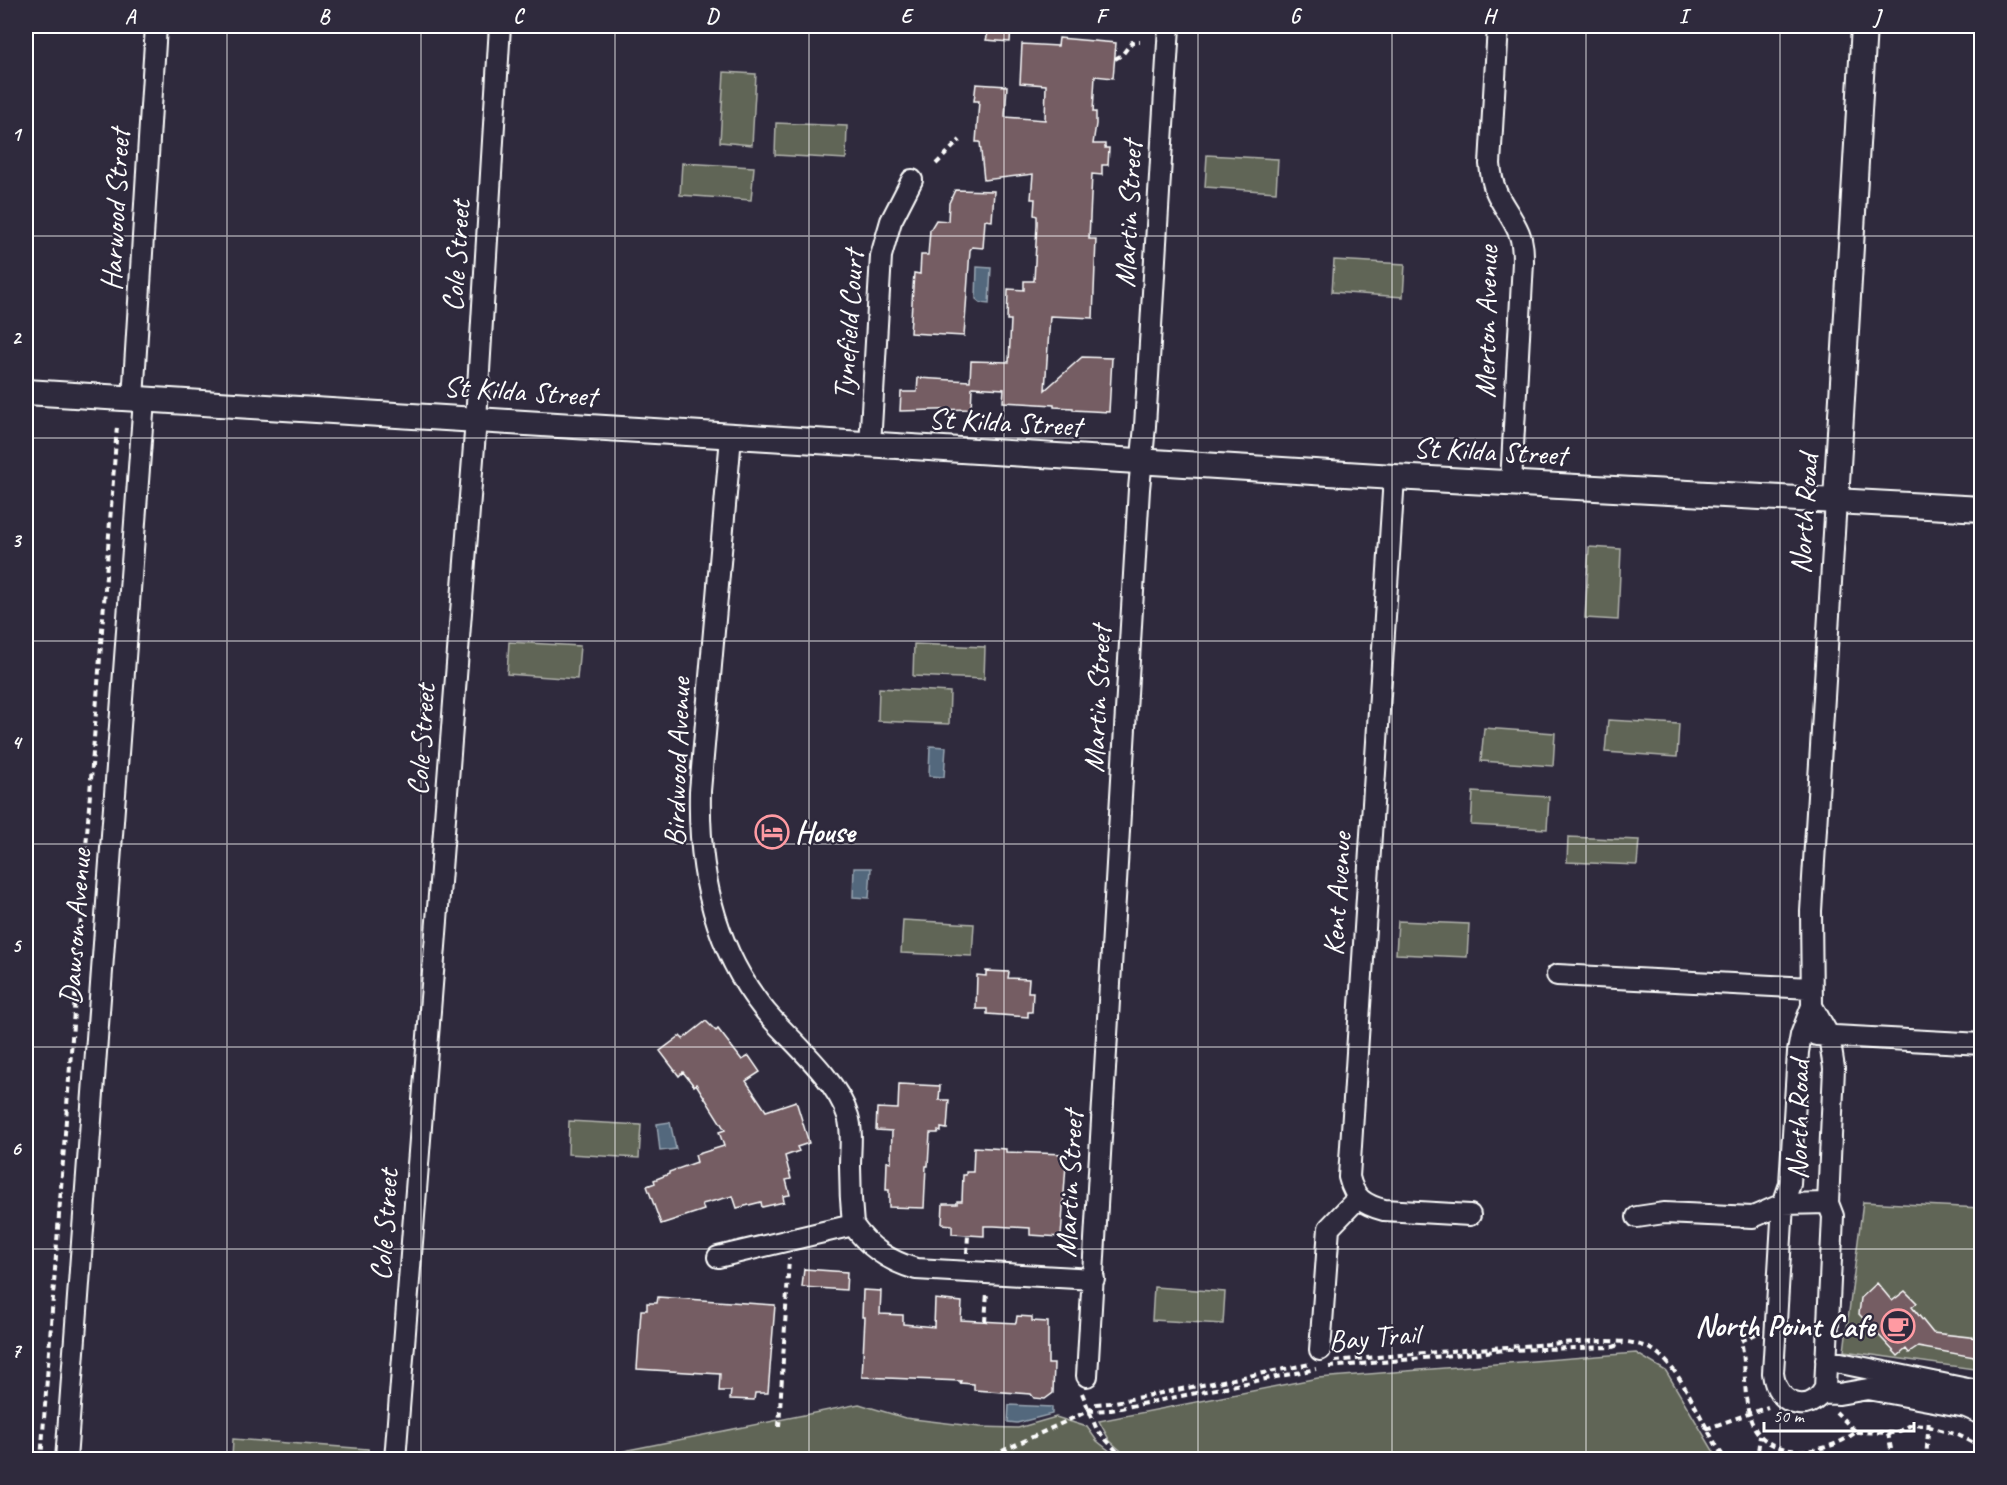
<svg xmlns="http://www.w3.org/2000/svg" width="2007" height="1485" viewBox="0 0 2007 1485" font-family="Caveat,sans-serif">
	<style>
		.green { fill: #616557; stroke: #b0b2ab; stroke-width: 1.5 }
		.water { fill: #52677d; stroke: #97a4b1; stroke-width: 1.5 }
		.building { fill: #745d64; stroke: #fff; stroke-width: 1.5 }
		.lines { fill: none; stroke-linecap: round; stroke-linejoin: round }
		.minor-casing { stroke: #fff; stroke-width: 24 }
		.major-casing { stroke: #fff; stroke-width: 28 }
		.path { stroke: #fff; stroke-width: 4; stroke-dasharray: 6 4.5; stroke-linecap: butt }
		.minor { stroke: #2f2a3d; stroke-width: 20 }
		.major { stroke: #2f2a3d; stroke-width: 24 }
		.grid { fill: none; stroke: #fff; stroke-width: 1.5; stroke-opacity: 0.55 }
		.labels { text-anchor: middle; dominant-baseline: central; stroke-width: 4.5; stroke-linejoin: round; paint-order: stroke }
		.street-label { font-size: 30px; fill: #fff; stroke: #2f2a3d }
		.poi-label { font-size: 30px; font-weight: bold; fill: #fff; stroke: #2f2a3d; text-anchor: start }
		.neatline { fill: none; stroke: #fff; stroke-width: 2 }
		.grid-label { font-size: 20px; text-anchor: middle; font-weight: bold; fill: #fff }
	</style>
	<rect width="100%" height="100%" fill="#2f2a3d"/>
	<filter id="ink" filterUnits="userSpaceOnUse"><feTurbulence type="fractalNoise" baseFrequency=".0167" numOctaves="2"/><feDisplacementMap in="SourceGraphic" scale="12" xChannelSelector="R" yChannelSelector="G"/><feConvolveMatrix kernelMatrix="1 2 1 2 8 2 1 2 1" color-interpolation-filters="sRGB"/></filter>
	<g filter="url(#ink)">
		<path class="green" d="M724,72L756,74L752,145L720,142Z
			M776,123L847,126L846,159L775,155Z
			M1207,155L1278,159L1276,192L1205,187Z
			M682,163L754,167L751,200L680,195Z
			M1334,260L1405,264L1403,297L1332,292Z
			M1589,547L1621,549L1618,620L1585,618Z
			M509,642L580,646L577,679L507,674Z
			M914,644L985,647L984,679L913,676Z
			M879,688L950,692L949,724L878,721Z
			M1608,720L1679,724L1677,757L1605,752Z
			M1484,728L1555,733L1553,766L1481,761Z
			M1473,792L1549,797L1547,829L1471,825Z
			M1568,837L1639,840L1637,865L1567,862Z
			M903,920L974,924L972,956L901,953Z
			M1398,921L1469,924L1467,957L1396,954Z
			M569,1121L641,1125L639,1158L568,1154Z
			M1863,1202L1981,1208V1370L1844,1351Z
			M1154,1287L1225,1292L1223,1324L1152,1320Z
			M1636,1353L1666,1371L1718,1459H1130L1110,1441L1099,1421L1318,1378Z
			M859,1404L905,1418L980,1427L1018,1428L1056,1417L1087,1427L1097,1441L1120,1459H599L628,1450Z
			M233,1439L368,1449L369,1459H232Z"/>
		<path class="water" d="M977,267L991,268L989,304L981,303L976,299Z
			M930,746L946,747L944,777L929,776Z
			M854,868H871L869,898L853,897Z
			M670,1122L676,1149L660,1151L657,1124Z
			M1009,1405L1052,1407V1414L1017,1423L1008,1422Z"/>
		<path class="building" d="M990,26H1011L1010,42L986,40Z
			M1059,38L1116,43L1113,78L1095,76L1093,112H1096V124L1093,144H1105V148H1109L1108,165H1102V175L1092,174L1089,239H1096L1093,318L1050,316L1045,390L1082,357L1112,358L1109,412L1073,410V408L1054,407V405L1003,402L1004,389L972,387L971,409L900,411L901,392H917L918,378L970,381L971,361L1009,362L1011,320H1007L1008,289L1024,290V281H1034L1037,224V216L1034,215L1035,199H1031L1033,174L984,180L980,142H976L979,101H974L976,84L1007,86L1005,117L1045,120L1046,85L1020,83L1022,44L1058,46Z
			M955,190L994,191L992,221L985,220L983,248L972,247L970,250L964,336L910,333L914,273L920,274L921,255H928L930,230L936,220L948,221L949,203Z
			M986,971L1009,972L1008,978L1029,979L1028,992H1033L1032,1012H1028V1017L987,1014V1009H976L977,975L986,976Z
			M706,1021L716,1031L718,1029L742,1060L749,1056L760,1072L746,1081L766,1111L796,1101L809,1143L797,1147L799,1151L785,1156L791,1179L786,1180L790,1195L783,1196L784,1202L762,1207L761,1202L737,1208L733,1196L702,1204L704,1210L661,1224L647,1186L655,1183L654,1180L669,1174V1172L697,1162L695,1155L724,1146L719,1132L725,1130L696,1084L694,1086L683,1072L679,1076L660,1051L680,1036L683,1039Z
			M899,1084L940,1086L939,1100H949L947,1129L941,1128V1132L938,1131V1133H930L928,1166H926L924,1208L889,1207V1190H886L887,1161L891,1162L892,1131L876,1130L877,1108L898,1109Z
			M974,1147L1006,1149V1152L1065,1154L1064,1163L1066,1164L1061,1237L1030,1235V1228L994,1226H984V1236L952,1234V1225L942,1224L943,1204H957V1201H962L963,1175H966V1172H973Z
			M804,1269L847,1272L846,1290L802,1287Z
			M1877,1283L1892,1301L1905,1291L1917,1303L1912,1307L1933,1333L1978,1338L1974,1357L1918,1347L1909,1353L1906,1349L1898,1356L1859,1314L1861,1298Z
			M863,1290L881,1291L880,1314L903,1315V1324L934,1327L935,1299L962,1302L961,1320L1016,1323L1017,1316L1032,1317V1321L1048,1322V1364H1054L1053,1393L1045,1399L1034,1398L1031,1394L974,1390V1384L960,1383L961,1381L862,1377L865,1317H862Z
			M658,1297L775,1305L768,1393H755L754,1400L730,1399L731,1391H719L720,1374L637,1369L641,1310H647V1303H657Z"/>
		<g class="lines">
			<g class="minor-casing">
				<path id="minor" d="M1498,26L1490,164C1493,200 1507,205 1519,233C1523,242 1523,252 1523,262L1511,483
					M133,399L156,26
					M731,437L700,791C698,874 716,957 773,1020C798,1047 837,1081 848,1116C853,1132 850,1150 850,1166C850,1186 851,1205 853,1225
					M870,445L881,256L891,221L912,180
					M1394,477L1349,1177C1354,1198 1364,1205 1384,1210L1470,1215
					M1557,975L1811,988
					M1812,1006L1829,1036L1834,1068L1828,1203L1833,1216L1825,1388C1809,1417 1776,1404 1773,1373L1783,1204L1790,1184L1798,1052L1801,1035L1812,1006L1811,911L1836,500
					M1816,1035L1982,1044
					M1637,1217L1664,1213L1753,1217L1783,1204L1828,1203
					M718,1257L853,1225C869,1248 889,1261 916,1269L1094,1279
					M1320,1350L1329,1228L1358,1198
					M1826,1360L1982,1392
					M1087,1376L1139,489L1145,426L1169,26
					M1822,1393L1839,1394L1868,1389L1966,1407L1982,1414
					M66,1460L144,400
					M395,1460L476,420L500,26"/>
			</g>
			<g class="major-casing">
				<path id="major" d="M26,392L1394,477L1982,509
					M1836,500L1864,26"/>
			</g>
			<path class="path" d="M1115,59L1122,55L1132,42H1140
				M936,164L960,140
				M967,1253L968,1235
				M985,1322L987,1292
				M1756,1334L1741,1341C1751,1383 1732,1441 1791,1450C1814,1453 1837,1446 1856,1432L1836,1412
				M1335,1361C1397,1355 1459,1350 1522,1346C1556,1344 1592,1339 1627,1342C1635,1343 1646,1346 1653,1350C1685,1371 1702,1428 1726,1460
				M1329,1367L1506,1350L1613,1347L1623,1343
				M1082,1393L1097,1430L1125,1460
				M1088,1411L1111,1410L1316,1369
				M779,1427L789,1258
				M1706,1429L1768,1407
				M1856,1432L1896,1433L1911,1425L1927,1426L1958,1435L1982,1447
				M1888,1433L1893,1460
				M41,1460L117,426
				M983,1460L1088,1411L1096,1404L1110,1403L1310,1364
				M1757,1460L1760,1436
				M1784,1460L1785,1449
				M1852,1460L1860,1457L1876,1460
				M1926,1460L1929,1418"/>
			<use href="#minor" class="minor"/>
			<use href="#major" class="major"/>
		</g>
	</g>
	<path class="grid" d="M227,26V1460M421,26V1460M615,26V1460M809,26V1460M1004,26V1460M1198,26V1460M1392,26V1460M1586,26V1460M1780,26V1460M26,236H1982M26,438H1982M26,641H1982M26,844H1982M26,1047H1982M26,1249H1982"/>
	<defs>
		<g id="hotel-ring" transform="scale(1.725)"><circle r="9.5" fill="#2f2a3d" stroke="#ff9aa2" stroke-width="1.5"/><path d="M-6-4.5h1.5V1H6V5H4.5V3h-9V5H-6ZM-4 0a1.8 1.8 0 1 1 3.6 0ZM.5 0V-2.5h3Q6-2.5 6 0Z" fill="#ff9aa2"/></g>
		<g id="cafe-ring" transform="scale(1.725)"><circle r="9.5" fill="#2f2a3d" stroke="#ff9aa2" stroke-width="1.5"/><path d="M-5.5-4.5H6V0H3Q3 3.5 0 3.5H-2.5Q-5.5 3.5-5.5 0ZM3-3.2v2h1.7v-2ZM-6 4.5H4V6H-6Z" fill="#ff9aa2"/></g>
	</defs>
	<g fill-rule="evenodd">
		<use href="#hotel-ring" x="772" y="832"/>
		<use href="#cafe-ring" x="1898" y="1326"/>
	</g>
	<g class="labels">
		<g class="street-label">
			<text transform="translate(115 210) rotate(-87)">Harwood Street</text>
			<text transform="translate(1128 214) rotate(-87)">Martin Street</text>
			<text transform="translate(456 256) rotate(-86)">Cole Street</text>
			<text transform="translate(1486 322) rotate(-89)">Merton Avenue</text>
			<text transform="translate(848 325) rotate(-86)">Tynefield Court</text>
			<text transform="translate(520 391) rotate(4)">St Kilda Street</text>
			<text transform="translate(1005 422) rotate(3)">St Kilda Street</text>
			<text transform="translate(1490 451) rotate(3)">St Kilda Street</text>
			<text transform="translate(1804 514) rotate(-86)">North Road</text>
			<text transform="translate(1097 699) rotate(-87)">Martin Street</text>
			<text transform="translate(421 740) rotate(-86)">Cole Street</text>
			<text transform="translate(677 762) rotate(-88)">Birdwood Avenue</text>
			<text transform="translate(1337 894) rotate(-86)">Kent Avenue</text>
			<text transform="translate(75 927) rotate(-86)">Dawson Avenue</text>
			<text transform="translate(1798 1120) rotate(-89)">North Road</text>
			<text transform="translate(1069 1184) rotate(-87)">Martin Street</text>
			<text transform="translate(384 1225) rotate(-86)">Cole Street</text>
			<text transform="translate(1374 1337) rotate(-5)">Bay Trail</text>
		</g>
		<g class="poi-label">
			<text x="795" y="832">House</text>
			<text x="1875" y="1326" text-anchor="end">North Point Cafe</text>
		</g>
	</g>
	<rect width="2007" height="1485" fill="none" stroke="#2f2a3d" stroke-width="66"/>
	<path d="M1764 1422v9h150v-9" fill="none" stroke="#ffffff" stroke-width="3"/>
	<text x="1773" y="1422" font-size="18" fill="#ffffff" stroke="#2f2a3d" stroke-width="4.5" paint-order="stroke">50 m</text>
	<rect x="33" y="33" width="1941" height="1419" class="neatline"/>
	<g class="grid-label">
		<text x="130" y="23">A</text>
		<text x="324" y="23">B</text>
		<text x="518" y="23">C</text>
		<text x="712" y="23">D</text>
		<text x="906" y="23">E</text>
		<text x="1101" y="23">F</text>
		<text x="1295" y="23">G</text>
		<text x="1489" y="23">H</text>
		<text x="1683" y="23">I</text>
		<text x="1877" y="23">J</text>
		<text x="16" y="141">1</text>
		<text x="16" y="344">2</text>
		<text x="16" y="547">3</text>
		<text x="16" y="749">4</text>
		<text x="16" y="952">5</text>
		<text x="16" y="1155">6</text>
		<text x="16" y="1357">7</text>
	</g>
</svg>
